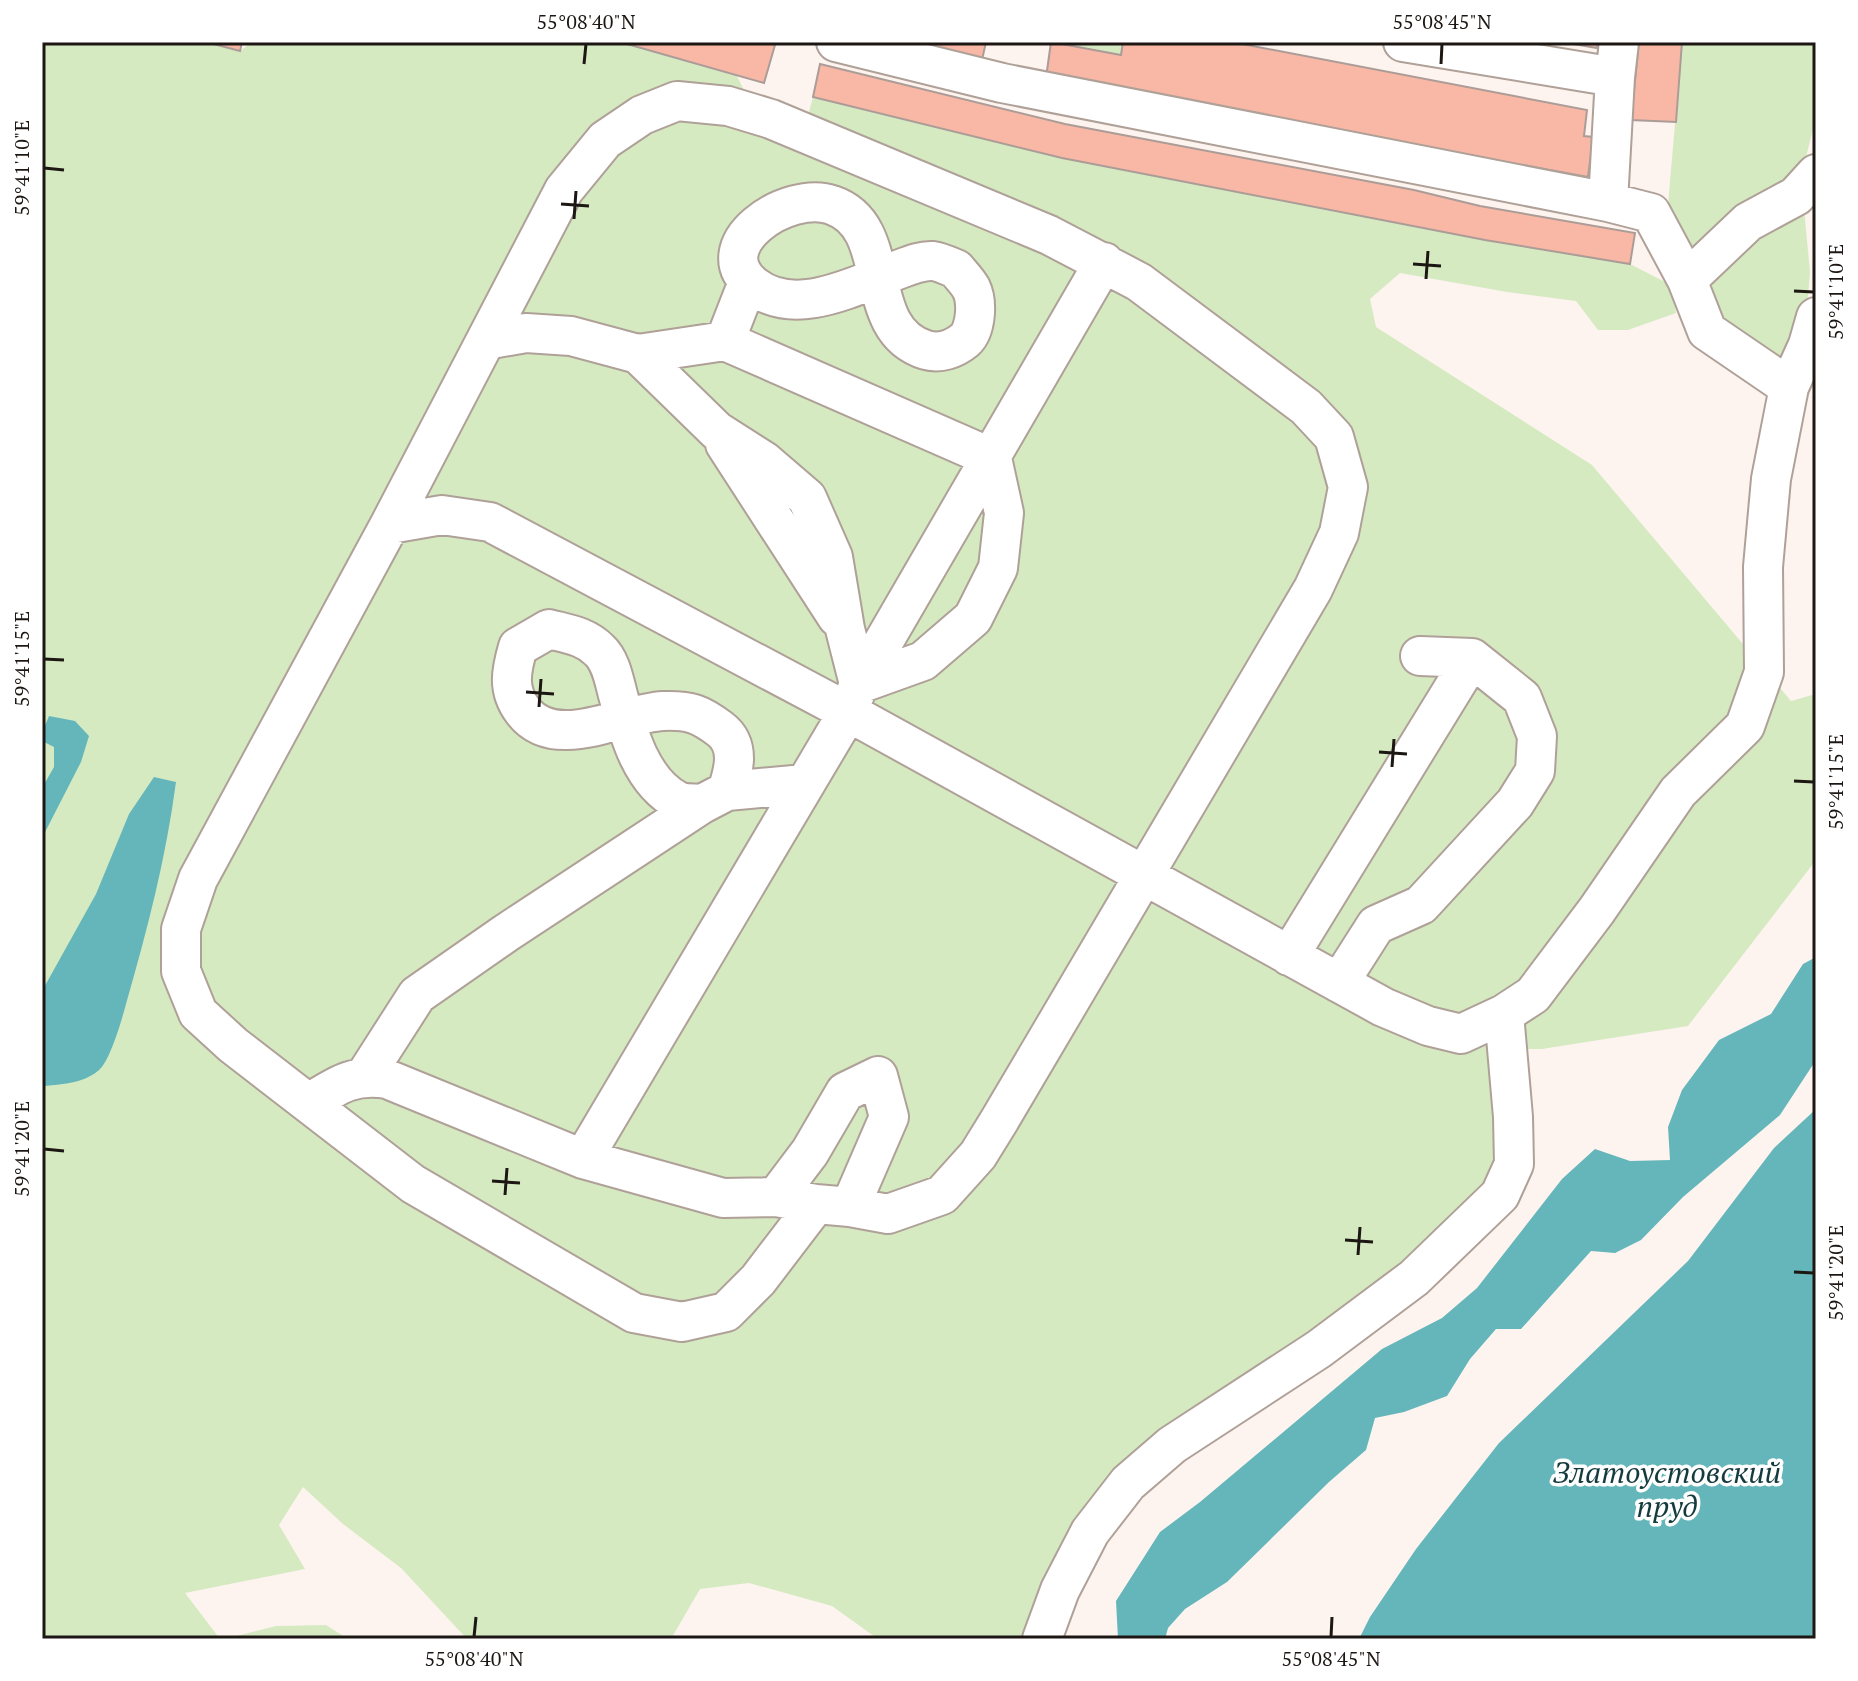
<svg xmlns="http://www.w3.org/2000/svg" width="1858" height="1681" viewBox="0 0 1858 1681" font-family="'PT Serif',serif">
	<style>
		.green { fill: #d6eac2 }
		.water { fill: #65b6ba }
		.building { fill: #f8b8a5; stroke: #ac9c97; stroke-width: 2 }
		.lines { fill: none; stroke-linecap: round; stroke-linejoin: round }
		.minor-casing { stroke: #afa098; stroke-width: 42 }
		.minor { stroke: #fff; stroke-width: 38 }
		.ticks { fill: none; stroke: #1d1714; stroke-width: 3 }
		.labels { text-anchor: middle; dominant-baseline: central; stroke-width: 7; stroke-linejoin: round; paint-order: stroke }
		.water-label { font-size: 30px; font-style: italic; fill: #143b3d; stroke: #fff }
		.neatline { fill: none; stroke: #1d1714; stroke-width: 3 }
		.ticks-label { font-size: 20px; text-anchor: middle; fill: #1d1714 }
	</style>
	<rect width="100%" height="100%" fill="#fdf4ef"/>
	<path class="green" d="M42,42H206L240,51L252,42H620L736,74L745,92L738,129L799,149L813,97L1062,158L1485,240L1630,264L1671,285L1676,313L1628,330H1598L1576,301L1507,292L1400,273L1370,299L1376,327L1592,465L1791,701L1812,695L1816,698V860L1688,1026L1542,1049H1490L1500,1195L1128,1483L1042,1639H878L832,1606L749,1583L700,1589L671,1639H467L401,1568L343,1524L303,1487L279,1525L305,1569L185,1593L220,1639H42Z
		M1069,42H1123L1121,55L1069,45Z
		M1682,42H1816L1815,121L1801,177L1810,272L1804,343L1790,362L1745,348L1709,312L1668,205Z
		M326,1625L348,1639H225L276,1626Z"/>
	<path class="water" d="M49,716L75,721L89,736L81,762L42,838V788L54,767V747L42,741V733Z
		M154,777L176,782C166,858 147,931 126,1004C122,1019 111,1057 101,1068C87,1083 63,1084 44,1086L42,991L96,894L129,814Z
		M1816,957V1060L1780,1115L1683,1197L1641,1240L1615,1253L1591,1251L1521,1329H1496L1470,1359L1447,1396L1404,1412L1375,1418L1366,1450L1329,1482L1227,1582L1185,1609L1168,1628L1165,1639H1118L1116,1601L1160,1532L1200,1502L1382,1349L1442,1318L1477,1288L1562,1179L1595,1149L1630,1161L1670,1160L1668,1127L1682,1090L1719,1040L1771,1014L1803,964Z
		M1816,1109V1639H1359L1370,1617L1416,1549L1499,1443L1688,1261L1774,1148Z"/>
	<path class="building" d="M206,42H242L240,51Z
		M620,42H764L775,45L764,83Z
		M904,42H986L982,60Z
		M1051,42L1121,55L1123,42H1232L1587,110L1584,136L1593,137L1588,177L1046,78Z
		M1562,42H1598L1597,48Z
		M1639,42H1682L1676,122L1631,120Z
		M820,64L1065,124L1414,190L1480,206L1635,233L1630,264L1485,240L1062,158L813,97Z"/>
	<g class="lines">
		<g class="minor-casing">
			<path id="minor" d="M836,42L1002,83L1608,202L1615,77
				M1403,42L1615,77L1619,42
				M1608,202L1651,213L1687,280L1748,222L1796,196L1816,174
				M956,269C961,275 967,281 971,288C978,302 976,330 965,340C954,349 940,354 926,350C858,329 897,227 832,205C788,189 703,246 754,286C794,317 850,288 892,272C904,268 919,260 933,261C940,262 949,266 956,269
				M1687,280L1707,331L1789,387
				M486,340L526,333L571,336L638,354L717,431L764,461L807,498L833,557L845,629L859,684L923,661L973,618L998,568L1004,513L992,458L725,341L638,354
				M725,341L748,282
				M725,444L837,617
				M390,524L564,190L605,140L642,115L677,101L728,106L771,119L1049,235L1139,282L1306,407L1334,437L1348,487L1339,533L1313,589L999,1121L978,1155L942,1195L888,1214L850,1207L816,1204L758,1280L726,1312L682,1322L634,1313L413,1184L233,1045L198,1013L181,971V929L198,879L390,524L442,515L490,522L848,712L1383,1007L1428,1026L1461,1034L1504,1014
				M1420,656L1472,658
				M702,804C695,803 684,804 678,801C641,782 628,732 618,695C614,680 611,661 599,650C585,636 568,634 549,629L518,647C511,671 507,690 523,711C555,753 622,713 663,711C690,710 700,714 720,729C741,745 734,770 727,791
				M1289,956L1472,658L1522,698L1537,736L1535,771L1515,803L1421,905L1376,925L1339,983
				M365,1076L417,995L506,933L702,804L727,791L805,784
				M309,1103C338,1085 352,1074 387,1079L583,1159L723,1198L776,1197L816,1204
				M583,1159L848,712L859,684L1104,262
				M776,1197L810,1152L845,1092L878,1076L889,1117L850,1207
				M1042,1639L1060,1590L1090,1532L1128,1483L1172,1445L1319,1349L1414,1278L1500,1195L1514,1164L1513,1117L1504,1014L1533,995L1597,910L1678,792L1745,726L1764,672L1763,567L1771,479L1789,387L1808,345L1816,317"/>
		</g>
		<use href="#minor" class="minor"/>
	</g>
	<path class="ticks" d="M584,64L586,44M1441,64L1442,44M44,168L64,170M561,204L589,206M574,219L576,191M1413,264L1441,266M1426,279L1428,251M1794,291L1814,292M44,659L64,660M526,692L554,694M539,707L541,679M1379,752L1407,754M1392,767L1394,739M1794,781L1814,782M44,1149L64,1151M492,1181L520,1183M505,1195L507,1168M1345,1240L1373,1242M1358,1255L1360,1227M1794,1272L1814,1273M474,1637L476,1617M1331,1637L1332,1617"/>
	<g class="labels">
		<g class="water-label">
			<text x="1667" y="1472">Златоустовский<tspan x="1667" dy="34">пруд</tspan></text>
		</g>
	</g>
	<rect width="1858" height="1681" fill="none" stroke="#ffffff" stroke-width="88"/>
	<rect x="44" y="44" width="1770" height="1593" class="neatline"/>
	<g class="ticks-label">
		<text x="586" y="29">55°08'40"N</text>
		<text x="1442" y="29">55°08'45"N</text>
		<text transform="translate(22 168) rotate(-90)" y="7">59°41'10"E</text>
		<text transform="translate(1836 292) rotate(-90)" y="7">59°41'10"E</text>
		<text transform="translate(22 659) rotate(-90)" y="7">59°41'15"E</text>
		<text transform="translate(1836 782) rotate(-90)" y="7">59°41'15"E</text>
		<text transform="translate(22 1149) rotate(-90)" y="7">59°41'20"E</text>
		<text transform="translate(1836 1273) rotate(-90)" y="7">59°41'20"E</text>
		<text x="474" y="1666">55°08'40"N</text>
		<text x="1331" y="1666">55°08'45"N</text>
	</g>
</svg>
